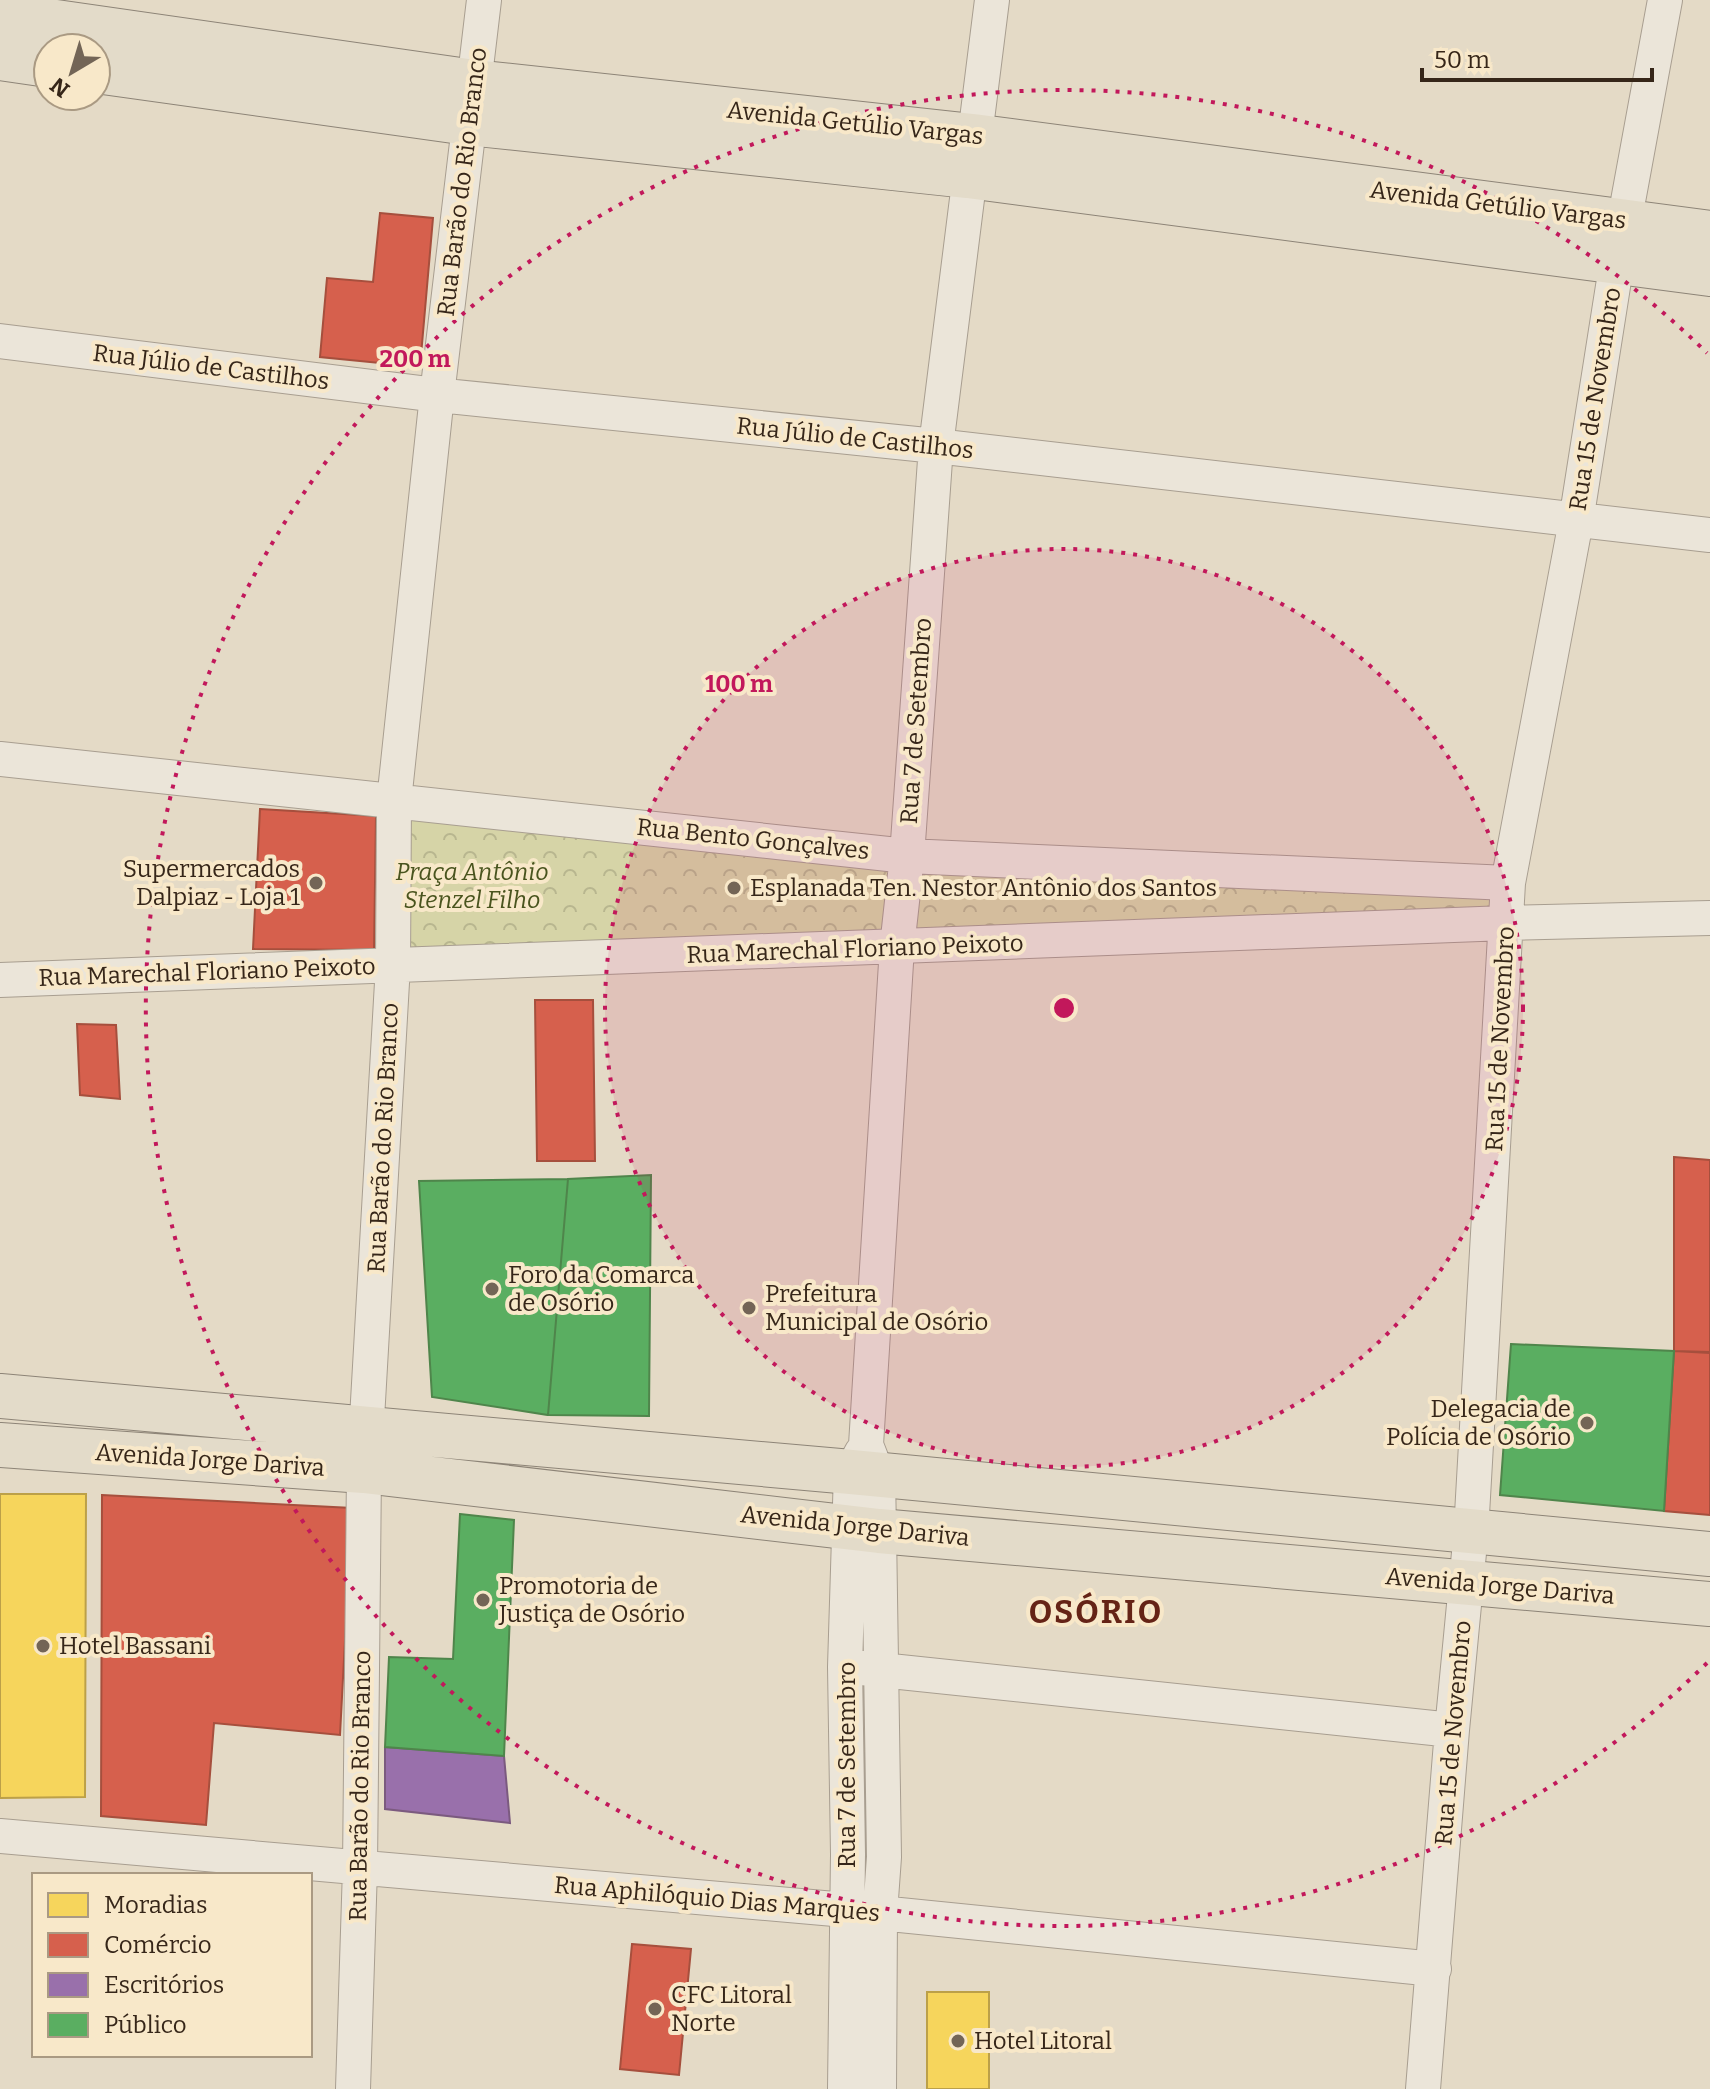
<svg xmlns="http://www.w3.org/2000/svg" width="1710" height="2089" viewBox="0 0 1710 2089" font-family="Bitter,serif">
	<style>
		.park { fill: url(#park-crowns) }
		.homes { fill: #f6d55c; stroke: #bca048; stroke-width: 2 }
		.shops { fill: #d6604d; stroke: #a64f3d; stroke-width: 2 }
		.offices { fill: #9970ab; stroke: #7b5a7f; stroke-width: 2 }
		.public { fill: #5aae61; stroke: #4f854b; stroke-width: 2 }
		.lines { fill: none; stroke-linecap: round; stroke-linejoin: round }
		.minor-casing { stroke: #a89e90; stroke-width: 36 }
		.major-casing { stroke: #8d8477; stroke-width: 46 }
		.minor { stroke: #ebe5d9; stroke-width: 34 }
		.major { stroke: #e3dbc9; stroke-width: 44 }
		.ring { fill: none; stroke: #c2185b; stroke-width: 4; stroke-dasharray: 4 8 }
		.poi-dot { fill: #736556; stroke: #f8e8c9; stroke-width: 3 }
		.labels { text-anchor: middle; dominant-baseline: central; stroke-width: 8; stroke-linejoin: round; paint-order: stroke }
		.street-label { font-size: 24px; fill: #362619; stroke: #f8e8c9 }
		.poi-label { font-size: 24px; fill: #362619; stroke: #f8e8c9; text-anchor: start }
		.park-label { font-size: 24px; font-style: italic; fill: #49541e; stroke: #f8e8c9 }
		.district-label { font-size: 32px; font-weight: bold; letter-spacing: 2px; fill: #652316; stroke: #f8e8c9 }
		.centre { fill: #c2185b; stroke: #f8e8c9; stroke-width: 4 }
		.ring-label { font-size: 24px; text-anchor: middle; font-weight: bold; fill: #c2185b; stroke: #f8e8c9; stroke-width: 8; stroke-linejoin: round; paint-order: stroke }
	</style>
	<defs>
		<pattern id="park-crowns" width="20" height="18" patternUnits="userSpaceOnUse" patternTransform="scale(2)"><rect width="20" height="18" fill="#d6d4a7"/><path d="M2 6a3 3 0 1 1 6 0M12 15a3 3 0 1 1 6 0" fill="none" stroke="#b8b68f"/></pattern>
	</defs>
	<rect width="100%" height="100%" fill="#e4dac6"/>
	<path class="park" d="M406,815L888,864L882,934L406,954Z
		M916,863L1493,892L1490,912L907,939Z"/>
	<path class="homes" d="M0,1494H86L85,1797L0,1798Z
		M927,1992H989V2089H927Z"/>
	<path class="shops" d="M380,213L433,218L420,367L320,357L327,278L373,282Z
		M260,809L376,816L374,950L253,949Z
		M535,1000H593L595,1161H537Z
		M77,1024L116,1025L120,1099L80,1095Z
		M1674,1157L1710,1160V1352L1674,1351Z
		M1674,1351L1710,1353V1515L1664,1511Z
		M102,1495L352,1508L340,1735L214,1723L206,1825L101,1816Z
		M632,1944L691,1949L679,2075L620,2069Z"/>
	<path class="offices" d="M385,1747L504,1756L510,1823L385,1809Z"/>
	<path class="public" d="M651,1175L649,1416L548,1415L568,1179Z
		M568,1179L548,1415L432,1397L419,1181Z
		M1511,1344L1674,1351L1664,1511L1500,1495Z
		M460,1514L514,1520L504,1756L385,1747L389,1657L453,1659Z"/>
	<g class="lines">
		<g class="minor-casing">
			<path id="minor" d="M0,341L437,395L936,446L1710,535
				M0,759L907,856L1508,883
				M0,980L1506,923L1710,918
				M862,1668L1452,1730
				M0,1836L880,1913L1434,1969
				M353,2089L360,1868L364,1471L393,965L394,801L437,395L484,0
				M845,2089L848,1854L845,1667L851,1472L862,1452
				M879,2089L880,1913L884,1857L879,1531L878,1476L866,1445L897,947L907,856L936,446L992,0
				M1423,2089L1452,1730L1471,1532L1508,883L1576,521L1617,261L1665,0"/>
		</g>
		<g class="major-casing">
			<path id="major" d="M0,14L474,82L973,136L1710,233
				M0,58L48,65
				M96,71L468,123L968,176L1710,274
				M0,1396L851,1472L1710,1554
				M0,1445L364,1471L879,1531L1710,1604"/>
		</g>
		<use href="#minor" class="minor"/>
		<use href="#major" class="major"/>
	</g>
	<circle cx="1064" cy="1008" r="459" fill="#c2185b" fill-opacity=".12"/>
	<g class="ring">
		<circle cx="1064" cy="1008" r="459"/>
		<path d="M1707 1663A918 918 0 1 1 1707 353"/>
	</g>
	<g class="poi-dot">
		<circle cx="316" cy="883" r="8"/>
		<circle cx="734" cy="888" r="8"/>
		<circle cx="492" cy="1289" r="8"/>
		<circle cx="749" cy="1308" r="8"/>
		<circle cx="1587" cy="1423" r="8"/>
		<circle cx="483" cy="1600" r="8"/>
		<circle cx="43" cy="1646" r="8"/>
		<circle cx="655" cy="2009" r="8"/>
		<circle cx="958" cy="2041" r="8"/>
	</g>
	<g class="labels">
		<g class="street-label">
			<text transform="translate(855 123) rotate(6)">Avenida Getúlio Vargas</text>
			<text transform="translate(462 182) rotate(-83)">Rua Barão do Rio Branco</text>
			<text transform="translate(1498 205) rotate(7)">Avenida Getúlio Vargas</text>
			<text transform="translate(211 367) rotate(7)">Rua Júlio de Castilhos</text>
			<text transform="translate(1595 399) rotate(-81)">Rua 15 de Novembro</text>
			<text transform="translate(855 438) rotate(6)">Rua Júlio de Castilhos</text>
			<text transform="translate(916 721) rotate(-86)">Rua 7 de Setembro</text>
			<text transform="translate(753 839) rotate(6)">Rua Bento Gonçalves</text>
			<text transform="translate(855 949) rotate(-2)">Rua Marechal Floriano Peixoto</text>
			<text transform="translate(207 972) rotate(-2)">Rua Marechal Floriano Peixoto</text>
			<text transform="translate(1500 1039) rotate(-87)">Rua 15 de Novembro</text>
			<text transform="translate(383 1138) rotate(-87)">Rua Barão do Rio Branco</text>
			<text transform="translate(210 1460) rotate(4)">Avenida Jorge Dariva</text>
			<text transform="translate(855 1526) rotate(6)">Avenida Jorge Dariva</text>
			<text transform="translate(1500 1586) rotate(5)">Avenida Jorge Dariva</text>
			<text transform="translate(1453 1733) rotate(-85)">Rua 15 de Novembro</text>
			<text transform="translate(847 1765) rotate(-90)">Rua 7 de Setembro</text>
			<text transform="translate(360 1786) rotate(-89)">Rua Barão do Rio Branco</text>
			<text transform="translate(717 1899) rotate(5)">Rua Aphilóquio Dias Marques</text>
		</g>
		<g class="poi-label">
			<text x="300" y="869" text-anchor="end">Supermercados<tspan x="300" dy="28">Dalpiaz - Loja 1</tspan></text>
			<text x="750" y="888">Esplanada Ten. Nestor Antônio dos Santos</text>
			<text x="508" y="1275">Foro da Comarca<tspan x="508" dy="28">de Osório</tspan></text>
			<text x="765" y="1294">Prefeitura<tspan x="765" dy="28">Municipal de Osório</tspan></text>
			<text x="1571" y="1409" text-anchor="end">Delegacia de<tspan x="1571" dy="28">Polícia de Osório</tspan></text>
			<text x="499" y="1586">Promotoria de<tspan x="499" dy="28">Justiça de Osório</tspan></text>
			<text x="59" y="1646">Hotel Bassani</text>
			<text x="671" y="1995">CFC Litoral<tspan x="671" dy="28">Norte</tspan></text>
			<text x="974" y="2041">Hotel Litoral</text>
		</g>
		<g class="park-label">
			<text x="472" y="872">Praça Antônio<tspan x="472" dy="28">Stenzel Filho</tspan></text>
		</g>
		<g class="district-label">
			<text x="1096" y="1612">OSÓRIO</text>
		</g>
	</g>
	<circle cx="1064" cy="1008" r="12" class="centre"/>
	<g class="ring-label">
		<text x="415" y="367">200 m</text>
		<text x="739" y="692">100 m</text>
	</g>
	<rect x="32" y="1873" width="280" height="184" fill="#f8e8c9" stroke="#aa9a83" stroke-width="2"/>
	<rect x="48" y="1893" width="40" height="24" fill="#f6d55c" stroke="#aa9a83" stroke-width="2"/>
	<text x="104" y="1913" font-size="24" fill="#362619">Moradias</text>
	<rect x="48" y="1933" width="40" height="24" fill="#d6604d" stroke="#aa9a83" stroke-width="2"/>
	<text x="104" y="1953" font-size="24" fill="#362619">Comércio</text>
	<rect x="48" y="1973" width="40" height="24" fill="#9970ab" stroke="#aa9a83" stroke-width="2"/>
	<text x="104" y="1993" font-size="24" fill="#362619">Escritórios</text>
	<rect x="48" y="2013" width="40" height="24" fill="#5aae61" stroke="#aa9a83" stroke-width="2"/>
	<text x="104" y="2033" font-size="24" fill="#362619">Público</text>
	<g transform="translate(72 72) rotate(218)"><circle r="38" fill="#f8e8c9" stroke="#aa9a83" stroke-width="2"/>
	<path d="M0-6L14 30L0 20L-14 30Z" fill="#736556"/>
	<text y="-12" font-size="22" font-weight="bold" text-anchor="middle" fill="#362619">N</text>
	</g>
	<path d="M1422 68v12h230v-12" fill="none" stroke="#362619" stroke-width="4"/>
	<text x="1434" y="68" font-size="24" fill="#362619" stroke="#f8e8c9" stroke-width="6" paint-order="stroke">50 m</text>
</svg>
